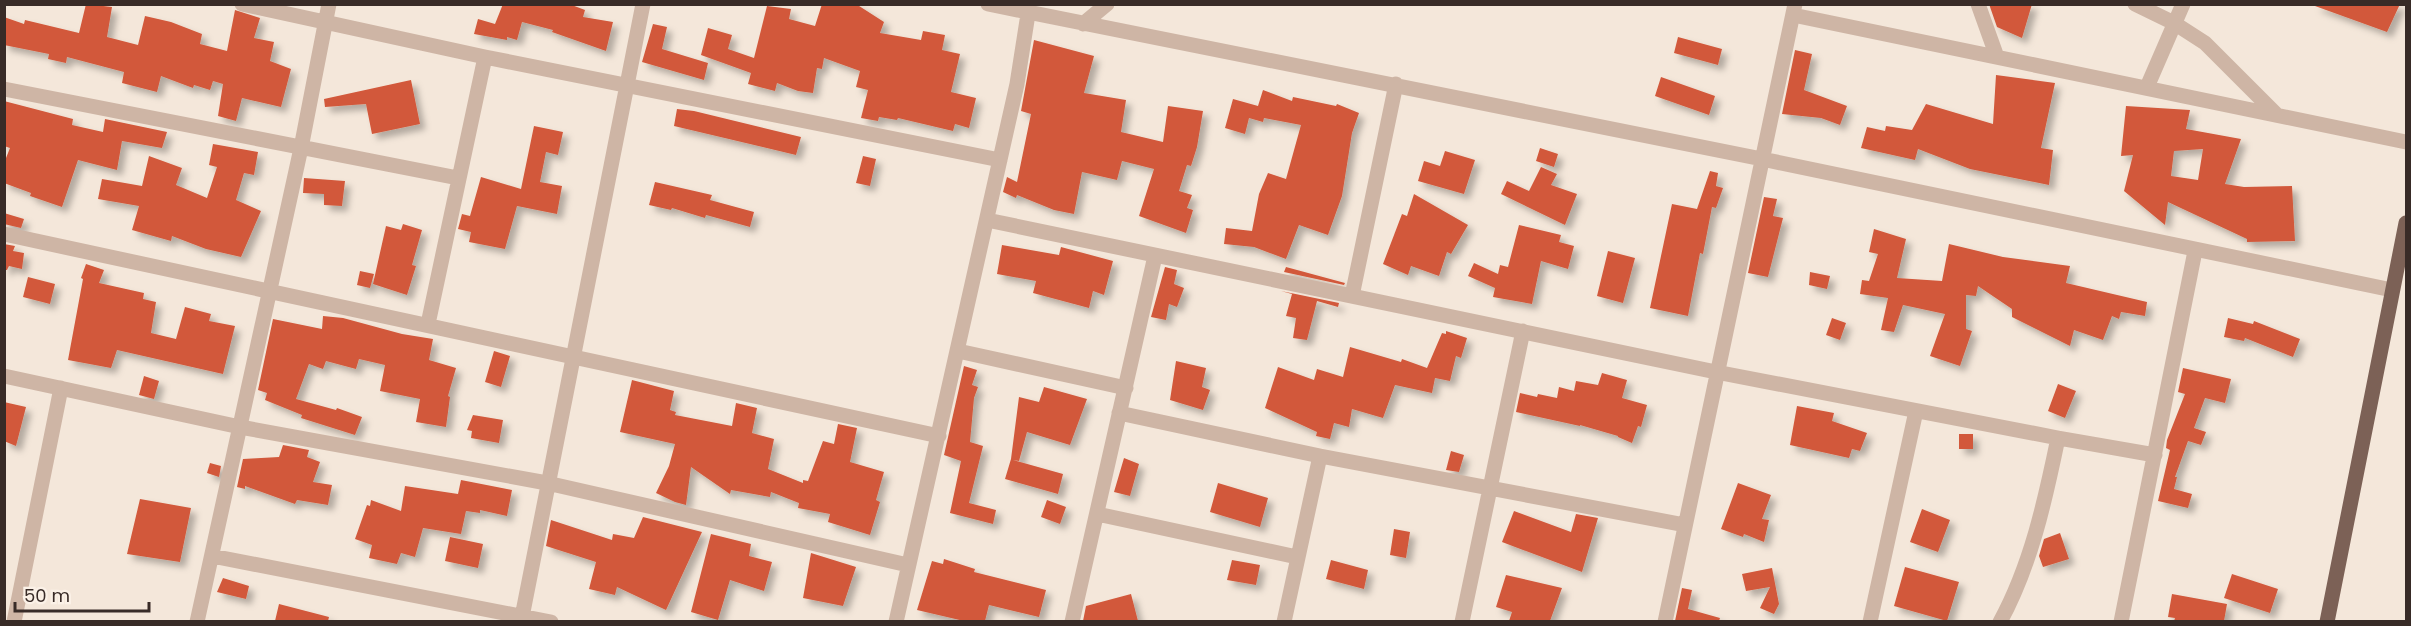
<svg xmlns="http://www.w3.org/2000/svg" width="2411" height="626" viewBox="0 0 2411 626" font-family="Poppins,sans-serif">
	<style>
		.building { fill: #d2583a; fill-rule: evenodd; filter: url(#shadow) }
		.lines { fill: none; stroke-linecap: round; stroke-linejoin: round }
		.minor { stroke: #ceb5a5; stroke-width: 15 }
		.major { stroke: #7c6156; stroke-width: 15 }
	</style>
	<defs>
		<filter id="shadow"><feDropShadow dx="5.5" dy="5.5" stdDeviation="3" flood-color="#0004"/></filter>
	</defs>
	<rect width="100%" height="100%" fill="#f4e7da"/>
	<path class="building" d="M86,4L112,7L107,37L138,45L145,16L171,22L202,34L200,44L227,51L235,10L260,18L254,38L274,42L270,61L291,69L281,107L242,98L236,121L218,116L223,84L213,81L210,90L194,85L193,88L161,76L157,92L122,83L124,72L67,57L66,63L48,59L49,54L4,45V17L24,24L25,20L79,33Z
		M503,4H569L585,10L583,17L613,22L606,51L552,32L553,30L522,22L517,40L507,37V40L474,34L478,19L495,24Z
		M822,4H856L884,22L880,33L921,40L923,31L945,35L942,50L960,54L951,92L976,98L969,128L955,124L953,131L898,118L897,120L879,117L878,121L861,118L868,90L856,87L860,71L824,58L822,69L817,68L813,93L798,91L777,83L775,91L748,84L751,73L701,55L708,28L732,35L728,49L754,58L767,6L791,9L789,19L815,26Z
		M1989,4H2032L2022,38L1997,27Z
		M2316,4H2400L2387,32L2315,6Z
		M653,24L667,27L662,49L708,63L704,80L642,62Z
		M1678,37L1722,49L1718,65L1674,53Z
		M1034,40L1094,56L1084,93L1126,100L1121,132L1163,142L1168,106L1203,111L1197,147L1191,166L1187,165L1179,191L1192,195L1187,208L1193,210L1186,233L1139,216L1154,169L1122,161L1117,180L1082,172L1074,214L1054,210L1017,195L1016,198L1003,192L1007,177L1017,182L1031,114L1021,111Z
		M1795,50L1812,54L1804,90L1847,106L1840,125L1821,118L1782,114Z
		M1996,75L2055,83L2041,148L2053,150L2049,185L1970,169L1918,149L1915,160L1861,148L1867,127L1885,131L1886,126L1912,130L1926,104L1993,124Z
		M1661,77L1715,96L1709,115L1655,96Z
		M411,80L420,124L372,134L366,104L325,107L324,99Z
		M1263,90L1292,101L1293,97L1336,106L1337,104L1359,113L1352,133L1342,196L1328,235L1299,225L1286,259L1254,247L1224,244L1226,228L1252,231L1259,194L1268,173L1286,179L1301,125L1264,118L1263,122L1249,118L1245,134L1225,128L1233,99L1258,106Z
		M4,101L73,119L72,125L103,132L105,119L167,132L162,148L122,141L117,170L78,160L62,207L30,196L31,193L4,183V163L10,148L4,146L6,122H4Z
		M2126,106L2190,110L2186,129L2241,139L2225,184L2244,187L2292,186L2295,241L2247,242V239L2168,202L2165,225L2124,191L2133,155L2121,156ZM2203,149L2198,180L2171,176L2174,151Z
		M677,109L694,111L801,137L796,155L674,126Z
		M534,126L563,132L558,155L546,152L540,182L562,186L557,214L517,206L505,249L469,242L471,232L458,229L462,214L470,216L481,177L521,189Z
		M213,144L258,152L254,175L244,173L236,200L261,211L241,257L206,249L172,236L171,241L132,230L139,206L98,199L102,179L142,186L149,156L182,168L176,185L207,198L217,167L209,165Z
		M1540,148L1558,154L1554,167L1536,161Z
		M1445,151L1475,160L1464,194L1418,181L1424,161L1440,166Z
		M863,156L876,159L870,186L856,183Z
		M1541,167L1557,174L1551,185L1577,194L1565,225L1501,194L1507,181L1529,191Z
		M1710,171L1718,173L1716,186L1723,188L1716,208L1712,207L1703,254L1700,253L1688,316L1650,308L1672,204L1697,209Z
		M304,178L345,181L342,206L324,205V194L303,193Z
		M655,182L712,195L710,200L754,212L750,227L706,215L705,218L672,208L671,210L649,205Z
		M1414,194L1468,225L1451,254L1447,252L1439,276L1411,266L1408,275L1383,264L1402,214L1407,216Z
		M1764,197L1777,199L1773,216L1783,218L1768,277L1748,273Z
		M4,213L24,219L21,228L4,224Z
		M403,224L422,230L412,265L416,266L407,295L373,284L386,226L401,230Z
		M1519,225L1561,235L1559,242L1574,246L1568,269L1541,261L1532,304L1493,297L1495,288L1468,276L1474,263L1498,274L1500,265L1508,267Z
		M1874,229L1906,239L1897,278L1942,281L1949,244L2003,257L2070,266L2066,283L2147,302L2145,316L2121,312L2119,319L2112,316L2103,340L2074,330L2070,346L2012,317V309L1978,286L1976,296L1966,295V329L1972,331L1960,366L1930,356L1945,314L1903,305L1894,332L1881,330L1888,298L1860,294L1862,280L1869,281L1878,254L1869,252Z
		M4,244L15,246L13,251L24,253L22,269L9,266L7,270H4Z
		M1002,245L1059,255L1061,247L1113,261L1104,295L1093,291L1089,308L1033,293L1036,281L997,274Z
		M1608,251L1635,258L1623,303L1597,296Z
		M86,264L104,270L99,283L144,293L143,299L156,302L151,333L176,339L185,307L211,314L209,321L235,326L223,374L117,350L111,368L68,360L83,279L81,278Z
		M1165,267L1177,270L1174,284L1184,288L1177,307L1169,304L1166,320L1151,317Z
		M1286,267L1345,283L1344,285L1284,272Z
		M360,271L374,274L370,288L357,285Z
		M1810,272L1830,276L1827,289L1809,285Z
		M28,277L55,284L50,304L23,297Z
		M1281,291L1339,303L1338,307L1317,301L1307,340L1293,338L1296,318L1286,316L1292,294Z
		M323,316L343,318L402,334L433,339L429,360L456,368L448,396L450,397L446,427L416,422L420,399L380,391L385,365L359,359L356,369L326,361L323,369L309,364L296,399L336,410L337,408L362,417L355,435L301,418L302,415L265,400L267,393L258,390L273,319L322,329Z
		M1832,318L1846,323L1840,340L1826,335Z
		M2228,318L2253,324L2254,321L2300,339L2293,357L2245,338L2244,341L2224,337Z
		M1446,331L1467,338L1461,358L1456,356L1450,381L1435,378L1432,393L1395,385L1383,418L1352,409L1349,427L1334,423L1330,439L1316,436L1317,432L1265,408L1278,367L1314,380L1317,369L1343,377L1350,347L1401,362L1402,359L1427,368L1442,333L1446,334Z
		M494,351L510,356L501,387L485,382Z
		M1176,361L1206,368L1202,387L1210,390L1203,410L1170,400Z
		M964,366L977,370L972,385L978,387L974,398L970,442L983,446L969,503L996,510L993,524L950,513L961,461L944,455Z
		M2183,368L2231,379L2225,403L2205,398L2194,428L2206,432L2201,445L2188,441L2175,477H2177L2174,489L2192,494L2188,508L2158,501L2170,450L2166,448L2167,440L2185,394L2178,392Z
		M1602,373L1627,380L1622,398L1647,405L1641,427L1638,426L1632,443L1618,437V436L1580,425V426L1516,412L1520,393L1537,397L1538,394L1557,398L1559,387L1574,391L1576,381L1598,385Z
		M144,376L159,381L154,399L139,395Z
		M632,380L674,391L670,410L676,412L675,415L732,426L736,403L757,408L752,433L774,439L768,469L803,483V480L808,481L823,441L834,444L838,424L857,428L850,462L884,472L876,500L880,502L870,535L828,522L830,514L798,508L799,503L771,492L770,497L731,490L730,494L691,467L686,505L675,502L656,493L669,466L675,444L620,432Z
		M2058,384L2076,391L2065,418L2048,411Z
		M1044,387L1087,399L1070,445L1027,432L1019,461L1013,460L1063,474L1058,494L1005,479L1011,459L1019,397L1039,402Z
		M4,402L26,407L16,446L4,441Z
		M1797,406L1834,413L1832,421L1867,433L1860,451L1852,449L1849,458L1790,445Z
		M473,415L503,420L499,443L471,438L472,431L467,430Z
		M1959,434H1973V449H1959Z
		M283,445L309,450L307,457L320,462L313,482L332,485L328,505L297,500L295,504L245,486V489L237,487L243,459L279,457Z
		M1451,451L1464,455L1459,472L1446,470Z
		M1124,458L1139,464L1130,496L1114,492Z
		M210,463L221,466L219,477L207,473Z
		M461,480L512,490L507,516L480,510V513L466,511L461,534L423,528L415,557L401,553L397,564L369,558L372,545L355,539L367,505L370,506L371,500L401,511L405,486L458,494Z
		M1218,483L1268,498L1260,527L1210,512Z
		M1738,483L1771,495L1762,519L1769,520L1764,542L1744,534L1743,537L1721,529Z
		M140,499L191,508L180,562L127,554Z
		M1047,500L1066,507L1060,524L1041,517Z
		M1922,509L1950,520L1938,552L1910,542Z
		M1514,511L1571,532L1576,514L1598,518L1582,572L1502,542Z
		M643,517L702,532L666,610L617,587L615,595L589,589L596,562L546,546L551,520L612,540L613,534L634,538Z
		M1394,529L1410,532L1406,558L1390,555Z
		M2060,533L2069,559L2043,567L2039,556L2044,539Z
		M711,534L751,544L749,556L772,562L764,591L730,580L718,620L691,612Z
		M450,537L483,544L478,568L445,561Z
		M811,553L856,567L843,606L803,598Z
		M944,559L975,569L974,572L1046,590L1039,617L989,605L985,621H964L917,610L932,561L943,564Z
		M1232,560L1260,565L1256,585L1227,580Z
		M1331,560L1368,570L1364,589L1326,579Z
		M1905,567L1959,582L1947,621L1894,606Z
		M1772,568L1779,604L1774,614L1760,608L1770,587L1746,591L1742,574Z
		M2232,574L2278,589L2270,613L2224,598Z
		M1506,575L1562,588L1550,621H1509L1512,612L1496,607Z
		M223,578L249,586L246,599L217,592Z
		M1682,588L1692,590L1688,609L1720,618L1719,621H1675Z
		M1131,594L1138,621H1083L1086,606Z
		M2172,594L2227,604L2224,621H2174L2175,618L2168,617Z
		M279,604L329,617L328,621H275Z"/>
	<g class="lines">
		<path class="minor" d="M242,4L485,57L1000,160
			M988,4L1762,159L2392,290
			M1978,4L1997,57
			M2135,4L2174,23L2205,43L2277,115
			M1793,15L2406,142
			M1083,24L1107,4
			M2147,87L2183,4
			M4,89L458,178
			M987,220L1716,372L2058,438L2155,455
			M4,234L939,436
			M1352,296L1396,84
			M428,324L485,57
			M958,351L1126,388
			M4,376L240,427L547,483L908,565
			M1119,413L1320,456L1685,525
			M1097,514L1297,557
			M212,556L551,622
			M14,622L61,388
			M197,622L301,148L329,4
			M521,622L643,4
			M896,622L1017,84L1028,14
			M1072,622L1155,256
			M1284,622L1320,456
			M1462,622L1523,331
			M1665,622L1795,4
			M1870,622L1916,411
			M2000,622C2031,565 2045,501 2058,438
			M2121,622L2195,251"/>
		<path class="major" d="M2327,622L2406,223"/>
	</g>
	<rect width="2411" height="626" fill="none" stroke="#382b27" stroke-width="12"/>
	<path d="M15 602v9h134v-9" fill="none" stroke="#382b27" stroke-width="3"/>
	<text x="24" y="602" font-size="18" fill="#382b27" stroke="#fbf1e7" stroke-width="4.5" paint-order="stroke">50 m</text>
</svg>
